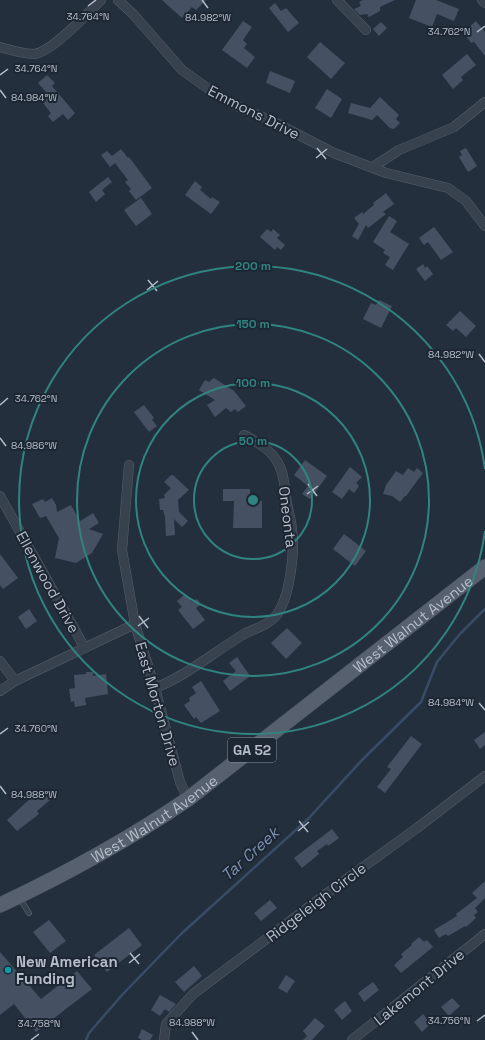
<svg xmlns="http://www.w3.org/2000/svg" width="485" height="1040" viewBox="0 0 485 1040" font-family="'Space Grotesk',sans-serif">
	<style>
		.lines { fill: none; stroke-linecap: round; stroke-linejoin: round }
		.stream { stroke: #394c67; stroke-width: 2.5 }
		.building { fill: #455162 }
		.service-casing { stroke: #565f6c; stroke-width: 6 }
		.minor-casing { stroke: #565f6c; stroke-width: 10 }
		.primary-casing { stroke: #414a57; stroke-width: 16 }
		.service { stroke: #38414e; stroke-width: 4.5 }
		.minor { stroke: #38414e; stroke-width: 9 }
		.primary { stroke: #56606e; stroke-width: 15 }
		.ticks { fill: none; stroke: #b4bcc9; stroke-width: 1.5 }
		.ring { fill: none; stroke: #308480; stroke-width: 2 }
		.culture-dot { fill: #0f9aa8; stroke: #1d2633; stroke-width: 1.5 }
		.labels { text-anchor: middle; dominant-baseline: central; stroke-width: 4; stroke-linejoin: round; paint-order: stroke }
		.shield { fill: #1d2633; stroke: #878f9c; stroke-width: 1 }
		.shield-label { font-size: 14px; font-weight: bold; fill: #b4bcc9 }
		.street-label { font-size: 15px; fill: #b4bcc9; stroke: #1d2633 }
		.poi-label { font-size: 15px; font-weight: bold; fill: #b4bcc9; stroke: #1d2633; text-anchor: start }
		.water-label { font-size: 16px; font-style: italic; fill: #7c92b1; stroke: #1d2633 }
		.ticks-label { font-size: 10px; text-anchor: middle; fill: #b4bcc9; stroke: #1d2633; stroke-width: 4; stroke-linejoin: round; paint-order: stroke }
		.centre { fill: #308480; stroke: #1d2633; stroke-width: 2 }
		.ring-label { font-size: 12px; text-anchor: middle; font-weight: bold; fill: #308480; stroke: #1d2633; stroke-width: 4; stroke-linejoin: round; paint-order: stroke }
	</style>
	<rect width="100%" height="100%" fill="#242f3e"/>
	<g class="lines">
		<path class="stream" d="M86,1040L89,1033L122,995L181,934L308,819L363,759L421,702L437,662L459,635L485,609"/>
	</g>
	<path class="building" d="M162,0H206L196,10L192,7L182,18Z
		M363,0H395L380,7V11L369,17L367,14L360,15L354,9L361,6L359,2Z
		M416,0H436L459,9L454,21L437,14L432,27L409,18Z
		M275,3L281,11L286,8L299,23L288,32L269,8Z
		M243,21L252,27L243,40L247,44L244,48L255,57L247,68L222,50Z
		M476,21L485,32V56L474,42L471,43L466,36L471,32L468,28Z
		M381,22L387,28L379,36L373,29Z
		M320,42L345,63L331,79L307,57Z
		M467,54L476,65L461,77L463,80L453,89L442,75Z
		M270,71L295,81L290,93L266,83Z
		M47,75L55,83L52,86L75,113L68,120L63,114L53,122L48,116L51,113L39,98L46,92L38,83Z
		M327,89L342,99L331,118L315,108Z
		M380,97L399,115L396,119L400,123L394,129L390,128L377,115L372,120L348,113L351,103L370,108Z
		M466,148L477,166L468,172L459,157L462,155L460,151Z
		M121,149L128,158L129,157L152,188L136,200L129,191L131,189L125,182L128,180L115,163L110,167L101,155L107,151L112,156Z
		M108,177L112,182L102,190L105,194L96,202L89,192Z
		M195,181L202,187L200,190L211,199L212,197L220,202L211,214L185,195Z
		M386,193L394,204L383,212L386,214L368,228L366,225L358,240L352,236L359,224L354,218L362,212L363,214L374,205L373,203Z
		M141,198L152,214L136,226L124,210Z
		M389,216L397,221L390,232L409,244L393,270L385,265L390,257L383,253L385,250L373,242Z
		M434,227L453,252L441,260L428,242L424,245L419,238Z
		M267,229L271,232L273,229L280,235L277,238L285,245L281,250L277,247L275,250L260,237Z
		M423,264L425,268L427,266L433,274L425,281L416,269Z
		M379,300L392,306L381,328L363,319L371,303L376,305Z
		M460,311L476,326L466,337L456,328L453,331L446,325Z
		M214,378L234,391L246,406L238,412L235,409L231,412L226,408L215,417L207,405L215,400L199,390L205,380L209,382Z
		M144,405L154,418L152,420L157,426L149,432L134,412Z
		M305,460L327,476L310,499L302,494L308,486L294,475Z
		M350,467L362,477L356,483L359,486L354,493L349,489L342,499L332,492Z
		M408,468L414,472L417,468L423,473L406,496H405L400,502L392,496L383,494L386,485L396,471L403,475Z
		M171,475H173L189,490L178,500L179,512L188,521L182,527L174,519L175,535L166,536L165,517L163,510H160L159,499L165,498L164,495L171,488L164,482Z
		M223,489H250V494H255V501H262V528H233L234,501H223Z
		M52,498L56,505L57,512L71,505L80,521L93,513L99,523L89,529L103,534L92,553L76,563L55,558L59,538L46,516L40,518L32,504L43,499L45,502Z
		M344,534L366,551L355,566L333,549Z
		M0,554L18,578L3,589L0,585Z
		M185,594L192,602L197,599L201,604L196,608L205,620L193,629L178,610L182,607L177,601Z
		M29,609L37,621L26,629L18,617Z
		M287,628L302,643L286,659L271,643Z
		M237,657L250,676L230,691L223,681L236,671L229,663Z
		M86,672H93V676L106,674L108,694L85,698L86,705L75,707L74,701L71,702L69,689L75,688L74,675L86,674Z
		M201,681L220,711L201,723L196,717L194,719L184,705L190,701L189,698L196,693L192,687Z
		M485,732V745L480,749L474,740Z
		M411,736L422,744L385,793L377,787L391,769L387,767Z
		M43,792L50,800L37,811L39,814L17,831L7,820L33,796L36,799Z
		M332,829L339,838L328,846L327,844L317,851L319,854L302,868L294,858Z
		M485,881V898L475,908L478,912L474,915L476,918L466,927L465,926L448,936L446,934L439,938L434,930L457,916L456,914L477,898L472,893Z
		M270,900L277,908L261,921L254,913Z
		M49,920L66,941L50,953L33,932Z
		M129,928L142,945L107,972L94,955Z
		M419,937L424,942L427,940L433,947L401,973L394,965L403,957L401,954L412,945L411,944Z
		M0,952L41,999L77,971L92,989L36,1032L14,1004L0,1015Z
		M194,966L202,976L184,992L175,982Z
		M286,975L295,981L287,993L278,988Z
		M373,982L379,990L364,1002L358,993Z
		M160,995L176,1004L169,1012L165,1009L160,1016L151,1010Z
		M452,998L460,1006L449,1016L441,1007Z
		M345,1001L352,1011L342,1020L334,1010Z
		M423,1014L428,1020L426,1022L429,1025L422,1032L414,1022Z
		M315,1018L325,1026L312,1040H303L307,1036L303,1031Z
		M142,1029L153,1035L150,1040H142L138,1038Z"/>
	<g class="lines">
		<g class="service-casing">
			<path id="service" d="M19,897L29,913"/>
		</g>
		<g class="minor-casing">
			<path id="minor" d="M118,0L133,14L182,70L217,95L241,108L274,122L334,153L386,173L448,188L466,201L485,226
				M337,0L366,30
				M482,0L485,3
				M0,47C11,50 22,54 34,54C51,53 88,13 101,0
				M373,167L399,150L454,127L485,102
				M129,465L122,550L135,624L155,688L180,782L188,799
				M0,496L85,648
				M0,661L15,681L135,624
				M155,688C188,675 215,651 246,633C256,628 267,626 275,617C290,600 295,552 292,529C291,518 287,507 286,496C284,484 284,472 277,461C270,449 256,441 244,435
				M0,691L15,681
				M164,1040L166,1024L193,994L326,894L417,828L485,776
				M352,1040L485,934"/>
		</g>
		<g class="primary-casing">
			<g id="primary">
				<path id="s1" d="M0,905C66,874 128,840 188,799L485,567"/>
			</g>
		</g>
		<use href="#service" class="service"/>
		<use href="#minor" class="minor"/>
		<use href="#primary" class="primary"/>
	</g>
	<path class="ticks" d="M202,0L208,8M88,6L96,0M477,32L485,26M0,75L8,69M0,90L6,98M317,148L326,159M316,158L327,149M148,280L157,291M147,290L158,281M479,354L485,362M0,405L8,398M0,438L6,446M308,484L317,496M307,494L318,486M139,616L148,628M138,626L149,618M479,703L485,710M0,734L8,728M0,786L6,794M299,821L308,832M298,831L309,822M130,953L139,964M129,963L140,954M477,1021L485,1015M192,1032L198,1040M31,1040L39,1034"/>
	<g class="ring">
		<circle cx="253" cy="500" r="59"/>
		<circle cx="253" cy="500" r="117"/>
		<circle cx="253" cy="500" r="176"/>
		<path d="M485 531A234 234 0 1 1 485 469"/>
	</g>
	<circle class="culture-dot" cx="8" cy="970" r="4"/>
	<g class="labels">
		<rect class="shield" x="228" y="738" width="48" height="24" rx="3"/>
		<g class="shield-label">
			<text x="252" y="750">GA 52</text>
		</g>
		<g class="street-label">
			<text transform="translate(254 112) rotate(27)">Emmons Drive</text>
			<text transform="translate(288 517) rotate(83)">Oneonta</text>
			<text transform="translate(48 582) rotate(61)">Ellenwood Drive</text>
			<text stroke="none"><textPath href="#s1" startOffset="501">West Walnut Avenue</textPath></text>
			<text transform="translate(158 704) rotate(74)">East Morton Drive</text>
			<text stroke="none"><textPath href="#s1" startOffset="177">West Walnut Avenue</textPath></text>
			<text transform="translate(316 902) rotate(-37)">Ridgeleigh Circle</text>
			<text transform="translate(419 987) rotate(-39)">Lakemont Drive</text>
		</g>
		<g class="poi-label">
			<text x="16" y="961">New American<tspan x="16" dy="17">Funding</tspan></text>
		</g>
		<g class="water-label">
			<text transform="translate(250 854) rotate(-42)">Tar Creek</text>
		</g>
	</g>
	<g class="ticks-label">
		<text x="88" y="20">34.764°N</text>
		<text x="208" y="21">84.982°W</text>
		<text x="449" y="35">34.762°N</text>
		<text x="36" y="72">34.764°N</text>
		<text x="34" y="101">84.984°W</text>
		<text x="451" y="358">84.982°W</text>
		<text x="36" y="402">34.762°N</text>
		<text x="34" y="449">84.986°W</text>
		<text x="451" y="706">84.984°W</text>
		<text x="36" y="732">34.760°N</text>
		<text x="34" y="798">84.988°W</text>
		<text x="449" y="1024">34.756°N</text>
		<text x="192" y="1026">84.988°W</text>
		<text x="39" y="1027">34.758°N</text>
	</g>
	<circle cx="253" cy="500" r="6" class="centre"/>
	<g class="ring-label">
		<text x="253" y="270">200 m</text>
		<text x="253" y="328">150 m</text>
		<text x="253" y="387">100 m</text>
		<text x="253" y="445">50 m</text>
	</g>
</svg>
